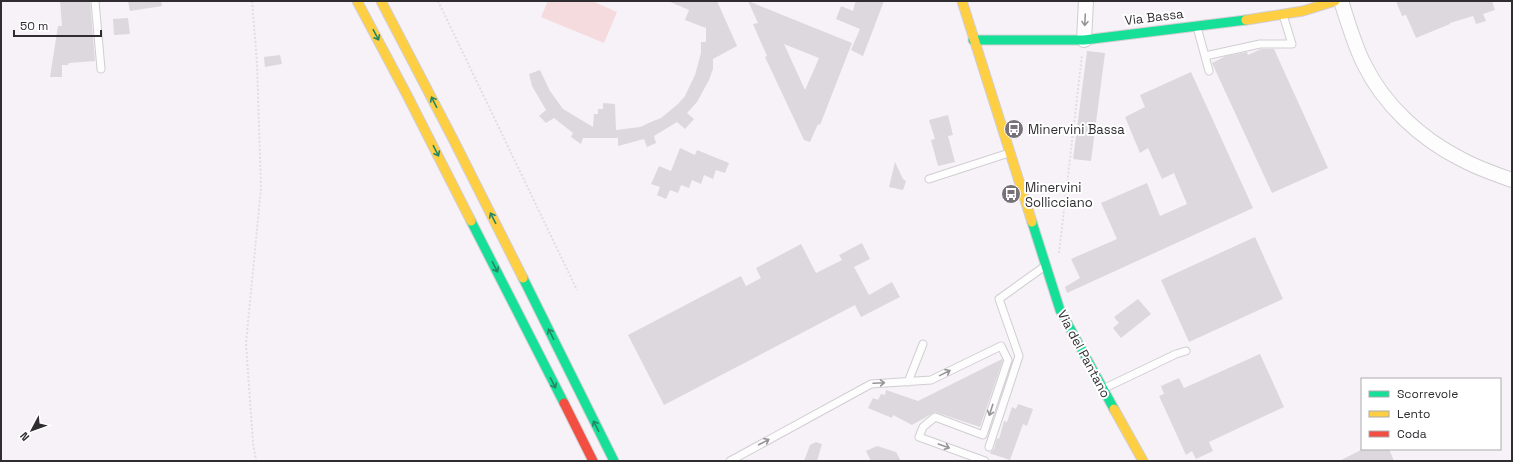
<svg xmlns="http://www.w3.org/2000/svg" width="1513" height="462" viewBox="0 0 1513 462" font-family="'Space Grotesk',sans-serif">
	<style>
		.green { fill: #f5dade }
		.building { fill: #dcd8dd; fill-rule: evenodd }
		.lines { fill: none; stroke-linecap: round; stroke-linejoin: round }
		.lane-casing { stroke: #d1ced2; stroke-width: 9 }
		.street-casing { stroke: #d1ced2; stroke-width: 16 }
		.fast-casing { stroke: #d1ced2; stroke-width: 11 }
		.slow-casing { stroke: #d1ced2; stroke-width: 11 }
		.jam-casing { stroke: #d1ced2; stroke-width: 11 }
		.path { stroke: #e0dee1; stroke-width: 2; stroke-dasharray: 2 2; stroke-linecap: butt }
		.lane { stroke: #fefdfe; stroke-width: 7 }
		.street { stroke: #fefdfe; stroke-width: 14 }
		.fast { stroke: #16e098; stroke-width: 9 }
		.slow { stroke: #ffcf43; stroke-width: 9 }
		.jam { stroke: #f24e42; stroke-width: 9 }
		.oneway { stroke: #979598 }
		.oneway2 { stroke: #238664 }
		.labels { text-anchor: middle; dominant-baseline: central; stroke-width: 4; stroke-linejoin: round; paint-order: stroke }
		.street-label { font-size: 13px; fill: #302d31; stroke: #fff }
		.poi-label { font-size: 13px; fill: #302d31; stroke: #fff; text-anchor: start }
	</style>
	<rect width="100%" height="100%" fill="#f7f2f8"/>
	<path class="green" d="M548,1H592L617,12L604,43L541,17Z"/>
	<path class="building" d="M60,1H90L95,61L69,63L68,65H62V77H50L58,26H62Z
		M128,1H161L162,6L130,11Z
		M668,1H717L737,46L713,59V69L709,80L697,102L687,113L694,119L685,129L677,122L654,136L656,143L647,147L644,139L618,146V138H583L581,144L571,137L573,133L554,118L546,123L539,116L546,110L532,86L529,74L540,70L550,91L563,109L593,127L594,114H598V109H603V103L615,104L616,130L640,127L651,122L661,118L678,104L685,96L695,75L701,53V42H706V28L685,20L689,10Z
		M748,1L852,43L820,125L818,124L810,142L804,140L765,57L767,56L753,24L758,23ZM784,44L819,58L805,90Z
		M858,1H884L863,56L851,50L860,29L836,19L841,6L853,11L855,3Z
		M1396,1H1492L1495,10L1483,14L1486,21L1476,24L1473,16L1450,23V24L1416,38L1406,15L1402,16Z
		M128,18L130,34L114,35L113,19Z
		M1261,49H1274L1328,168L1272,193L1212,63L1226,56L1247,52L1248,55Z
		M1087,51L1105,53L1091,161L1073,159Z
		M280,55L282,64L265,67L264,57Z
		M1191,72L1253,208L1067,293L1065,287L1080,278L1071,259L1117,239L1101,203L1147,183L1160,216L1187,204L1174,173L1162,179L1148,148L1140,153L1125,117L1145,107L1140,95Z
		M948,115L953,135L948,136L955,162L938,166L931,140L935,139L929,120Z
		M680,148L695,155L697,150L729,163L725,173L716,170L713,179L704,175L701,184L692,180L689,188L681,185L678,193L670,190L666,199L657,195L660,187L651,184L659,166L671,171Z
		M895,162L903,179L906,181L903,190L889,187Z
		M1255,237L1283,299L1189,342L1161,280Z
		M862,243L870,259L854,267L869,295L892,282L900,297L861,317L855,305L664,405L628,335L741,276L746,286L761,278L756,268L801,244L816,273L842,260L839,255Z
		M1138,299L1151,314L1121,338L1113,328L1119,323L1114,317Z
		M1260,354L1284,407L1209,442L1213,451L1196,459L1192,451L1186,455L1159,396L1164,394L1161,386L1179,378L1184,388Z
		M1002,359L1003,360L980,427L935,412L912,425L893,415L892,418L868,408L873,398L878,400L881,394L885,395L886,390L918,401Z
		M1018,404L1033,409L1027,426L1023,424L1010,460L989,453L994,449L997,438L999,439L1004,421L1007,422L1012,407L1016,409Z
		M816,442L822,444L817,461H804L810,445Z
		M877,446L896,452L901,461H871L866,451Z
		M1363,449H1389L1394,461H1339Z"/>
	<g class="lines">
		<g class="lane-casing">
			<path id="lane" d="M95,1L101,69
				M1197,27L1209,71
				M1205,56L1260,44H1292L1283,15
				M929,179L1009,153
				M908,382L923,344
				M1105,388L1176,354L1186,351
				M989,447L1019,356L999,299L1045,266
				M730,461L871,384L931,380L1001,346L1008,360L983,435L935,417L923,427L919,437L985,461"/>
		</g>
		<g class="street-casing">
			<path id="street" d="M1341,1C1348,22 1354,44 1364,64C1384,105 1421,139 1461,159C1477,168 1495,174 1512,180
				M1084,40L1086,1"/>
		</g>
		<g class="fast-casing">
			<path id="fast" d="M973,40H1084L1246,20
				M471,221L564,403
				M1032,222L1060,310L1114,409
				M523,278L614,461"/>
		</g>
		<g class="slow-casing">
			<path id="slow" d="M357,1L407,95L471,221
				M381,1L453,139L523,278
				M962,1L1032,222
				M1246,20L1303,11L1335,1
				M1114,409L1143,461"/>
		</g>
		<g class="jam-casing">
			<path id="jam" d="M564,403L593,461"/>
		</g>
		<path class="path" d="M252,1L257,63L261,188L246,343L253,443L256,461
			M438,1L577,290
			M1059,253L1082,55"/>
		<use href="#lane" class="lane"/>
		<use href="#street" class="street"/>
		<use href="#fast" class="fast"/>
		<use href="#slow" class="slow"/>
		<use href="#jam" class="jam"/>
	</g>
	<defs><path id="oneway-shaft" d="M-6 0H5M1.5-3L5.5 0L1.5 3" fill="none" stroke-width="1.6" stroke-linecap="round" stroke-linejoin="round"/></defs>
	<g class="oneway">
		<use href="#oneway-shaft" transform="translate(1085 20) rotate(93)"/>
		<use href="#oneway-shaft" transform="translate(945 373) rotate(-26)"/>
		<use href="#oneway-shaft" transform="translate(879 383) rotate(-3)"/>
		<use href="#oneway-shaft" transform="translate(991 410) rotate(108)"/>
		<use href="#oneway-shaft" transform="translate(764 442) rotate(-28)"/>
		<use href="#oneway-shaft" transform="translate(944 446) rotate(20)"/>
	</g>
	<g class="oneway2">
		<use href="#oneway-shaft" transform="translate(376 35) rotate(62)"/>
		<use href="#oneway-shaft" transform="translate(434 102) rotate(-117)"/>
		<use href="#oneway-shaft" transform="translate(436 151) rotate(63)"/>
		<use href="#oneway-shaft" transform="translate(493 218) rotate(-117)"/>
		<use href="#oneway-shaft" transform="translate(495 267) rotate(63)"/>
		<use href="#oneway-shaft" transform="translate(551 334) rotate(-117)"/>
		<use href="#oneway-shaft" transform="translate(553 383) rotate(63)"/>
		<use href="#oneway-shaft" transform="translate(596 426) rotate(-117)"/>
	</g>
	<defs>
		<g id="bus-disc" transform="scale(1)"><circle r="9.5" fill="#767277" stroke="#fff"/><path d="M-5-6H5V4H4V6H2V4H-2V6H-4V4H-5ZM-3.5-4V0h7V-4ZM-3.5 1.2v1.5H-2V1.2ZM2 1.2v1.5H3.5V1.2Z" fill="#fff"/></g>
	</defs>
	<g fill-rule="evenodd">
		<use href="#bus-disc" x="1014" y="129"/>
		<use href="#bus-disc" x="1011" y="194"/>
	</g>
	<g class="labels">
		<g class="street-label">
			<text transform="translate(1154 17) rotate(-7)">Via Bassa</text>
			<text transform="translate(1084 354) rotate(62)">Via del Pantano</text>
		</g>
		<g class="poi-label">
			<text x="1028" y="129">Minervini Bassa</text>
			<text x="1025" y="187">Minervini<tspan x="1025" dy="15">Sollicciano</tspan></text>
		</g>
	</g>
	<rect width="1513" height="462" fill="none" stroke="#302d31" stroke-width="4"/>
	<rect x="1361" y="378" width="140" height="72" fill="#ffffff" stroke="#acabad"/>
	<rect x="1369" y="391" width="20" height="6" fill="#16e098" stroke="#acabad"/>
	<text x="1397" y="398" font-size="12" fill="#302d31">Scorrevole</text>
	<rect x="1369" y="411" width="20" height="6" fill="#ffcf43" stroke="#acabad"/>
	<text x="1397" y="418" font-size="12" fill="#302d31">Lento</text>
	<rect x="1369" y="431" width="20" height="6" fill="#f24e42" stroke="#acabad"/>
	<text x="1397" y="438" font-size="12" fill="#302d31">Coda</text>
	<g transform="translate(32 430) rotate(229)" stroke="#ffffff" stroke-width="3" paint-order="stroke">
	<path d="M0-3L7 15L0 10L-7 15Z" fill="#302d31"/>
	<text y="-6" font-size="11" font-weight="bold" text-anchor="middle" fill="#302d31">N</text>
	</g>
	<path d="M14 30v6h87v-6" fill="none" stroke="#302d31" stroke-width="2"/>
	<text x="20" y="30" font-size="12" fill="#302d31" stroke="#ffffff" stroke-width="3" paint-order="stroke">50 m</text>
</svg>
